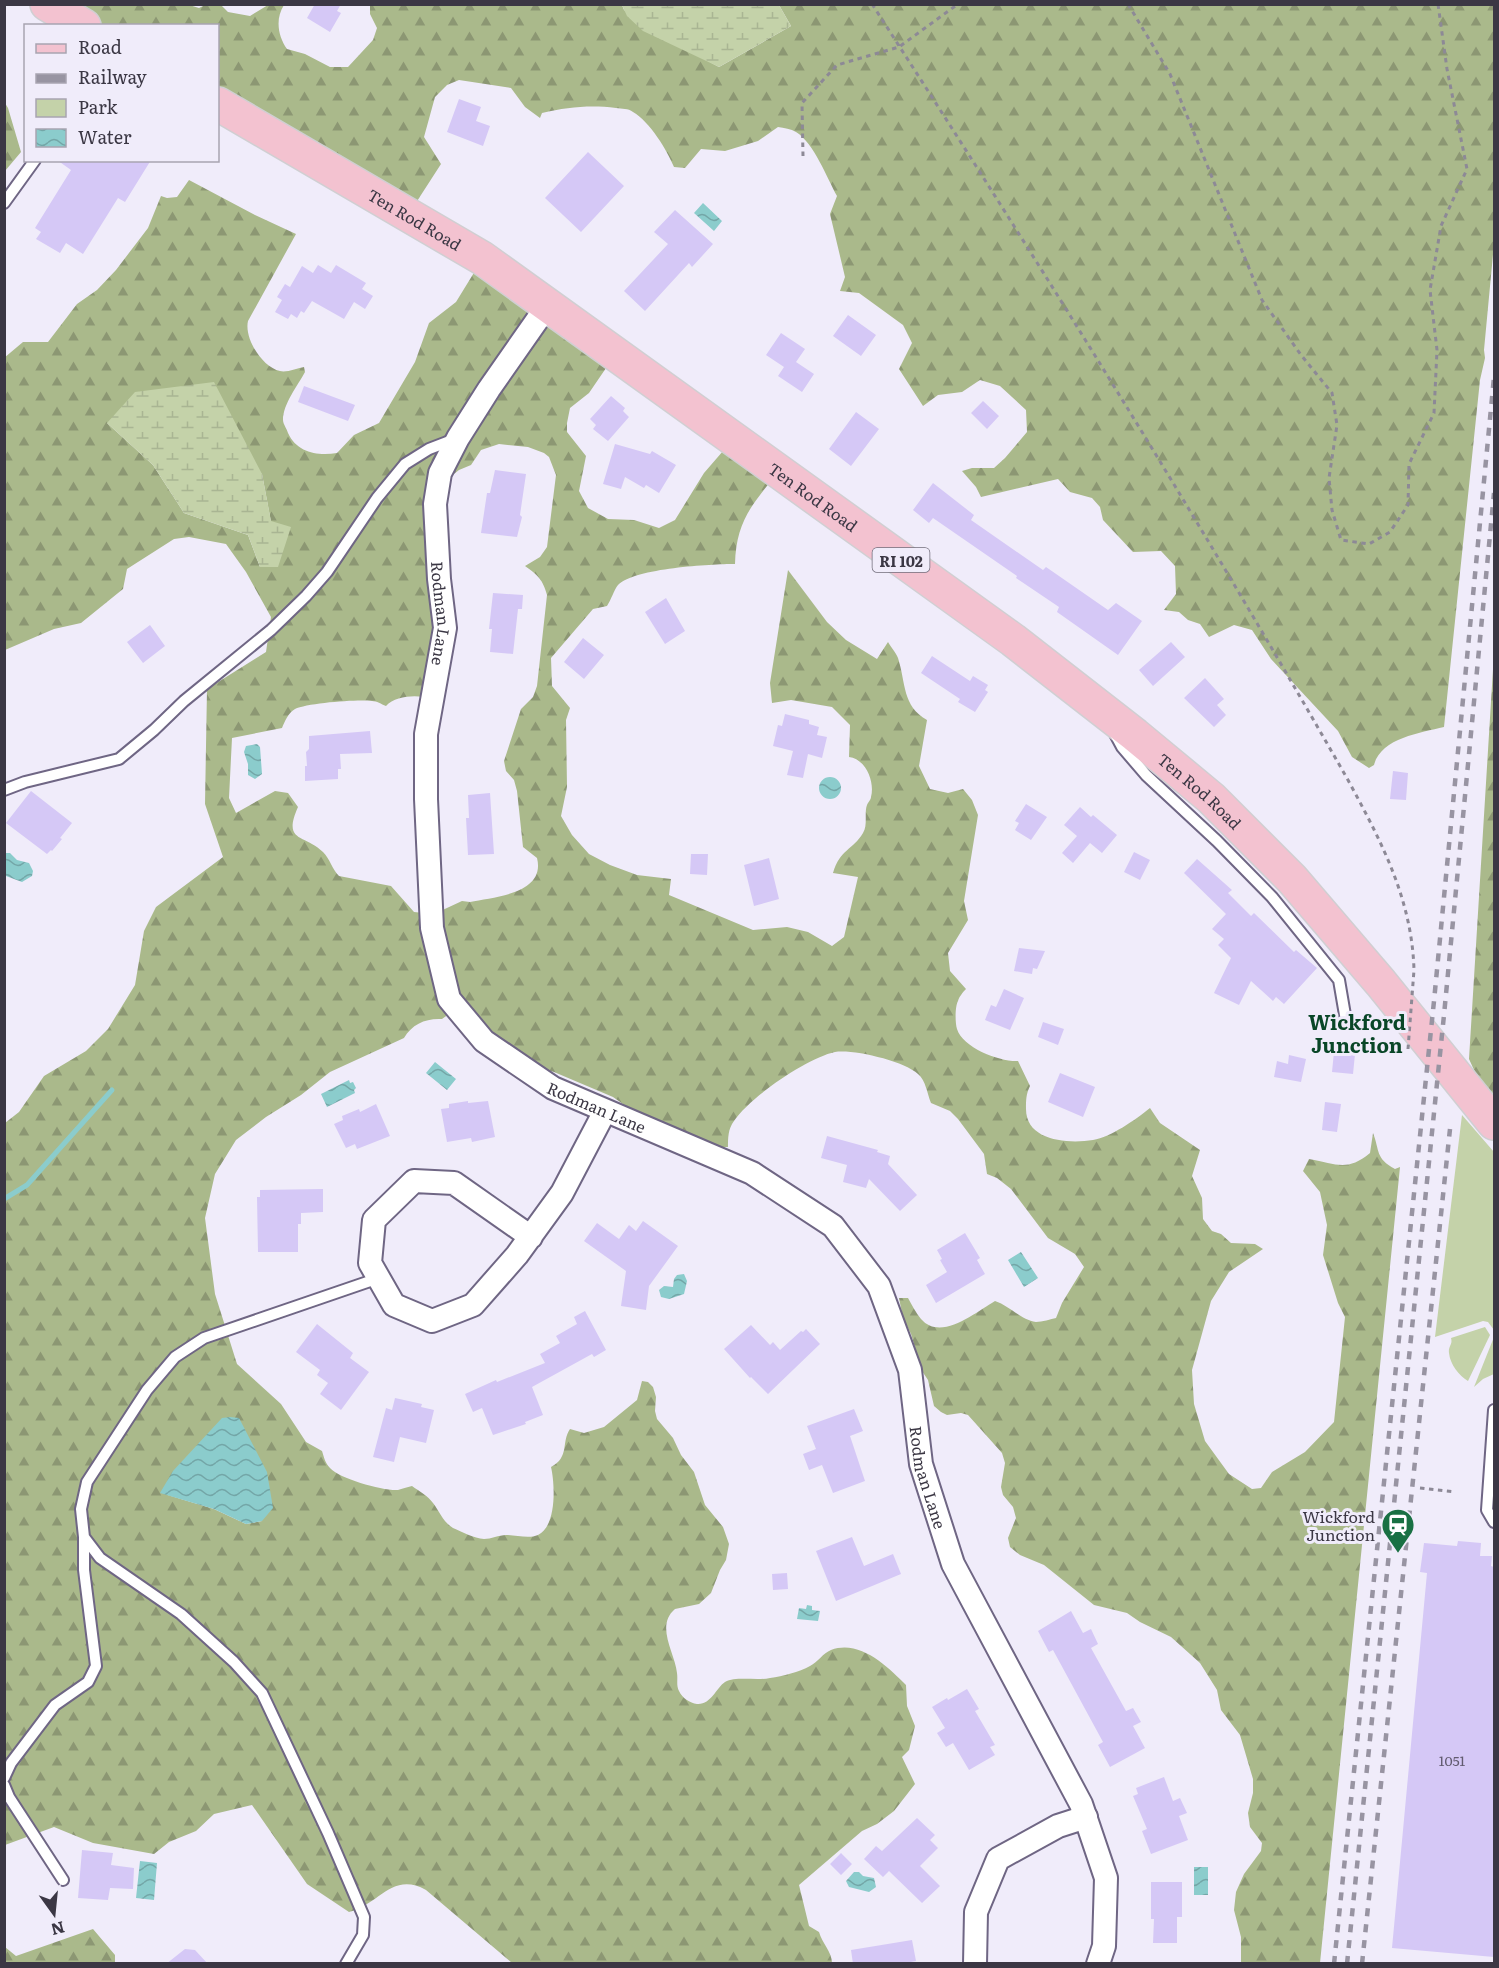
<svg xmlns="http://www.w3.org/2000/svg" width="1499" height="1968" viewBox="0 0 1499 1968" font-family="Literata,serif">
	<style>
		.green { fill: #c4d2a9 }
		.forest { fill: url(#forest-firs); fill-rule: evenodd }
		.wetland { fill: url(#wetland-marsh) }
		.water { fill: url(#water-waves) }
		.lines { fill: none; stroke-linecap: round; stroke-linejoin: round }
		.stream { stroke: #8bcccc; stroke-width: 5 }
		.building { fill: #d5c8f6 }
		.lane-casing { stroke: #6f6684; stroke-width: 14 }
		.street-casing { stroke: #6f6684; stroke-width: 26 }
		.primary-casing { stroke: #d0cfd2; stroke-width: 36 }
		.path { stroke: #8d8996; stroke-width: 3; stroke-dasharray: 4.5 4.5; stroke-linecap: butt }
		.lane { stroke: #fff; stroke-width: 10 }
		.street { stroke: #fff; stroke-width: 22 }
		.primary { stroke: #f3c2d0; stroke-width: 33 }
		.rail { stroke: #9894a2; stroke-width: 4.5; stroke-dasharray: 8 8; stroke-linecap: butt }
		.path-bridge { stroke: #8d8996; stroke-width: 3; stroke-dasharray: 4.5 4.5; stroke-linecap: butt }
		.labels { text-anchor: middle; dominant-baseline: central; stroke-width: 6; stroke-linejoin: round; paint-order: stroke }
		.number-label { font-size: 14px; fill: #625b70 }
		.shield { fill: #f0ecfa; stroke: #716d7b; stroke-width: 1.5 }
		.shield-label { font-size: 15px; font-weight: bold; fill: #3b3744 }
		.street-label { font-size: 16px; fill: #3b3744; stroke: #f0ecfa }
		.poi-label { font-size: 16px; fill: #3b3744; stroke: #f0ecfa; text-anchor: end }
		.quarter-label { font-size: 20px; font-weight: bold; fill: #094627; stroke: #f0ecfa }
	</style>
	<defs>
		<pattern id="forest-firs" width="22" height="20" patternUnits="userSpaceOnUse" patternTransform="scale(1.5)"><rect width="22" height="20" fill="#aab98b"/><path d="M5 1l3.5 6h-7zM16 11l3.5 6h-7z" fill="#8c9773"/></pattern>
		<pattern id="wetland-marsh" width="20" height="14" patternUnits="userSpaceOnUse" patternTransform="scale(1.5)"><rect width="20" height="14" fill="#c4d2a9"/><path d="M1 5h8M5 5V1M11 12h8M15 12V8" fill="none" stroke="#a9b593"/></pattern>
		<pattern id="water-waves" width="16" height="10" patternUnits="userSpaceOnUse" patternTransform="scale(1.5)"><rect width="16" height="10" fill="#8bcccc"/><path d="M0 5q4-4 8 0t8 0" fill="none" stroke="#73a6a7"/></pattern>
	</defs>
	<rect width="100%" height="100%" fill="#f0ecfa"/>
	<path class="green" d="M1462,1115L1494,1152V1330L1488,1322L1483,1321L1435,1337Z
		M1485,1327L1490,1335L1468,1381C1459,1376 1450,1364 1449,1353C1448,1346 1453,1345 1451,1338Z
		M1494,1337V1374L1483,1379L1474,1387Z"/>
	<path class="forest" d="M186,4L199,8L205,5H221L228,12L250,16L268,5H284C275,19 278,36 287,49L305,54L330,67H348L373,40L377,28L370,14V5H622L624,10L691,52L719,67L791,26L779,5H1494V244L1484,350L1485,358L1480,380L1444,727C1420,733 1381,738 1374,765L1369,768L1352,757L1338,731L1271,659L1252,630L1234,625L1209,637L1200,624L1188,620L1179,612L1164,610L1176,594L1175,566L1161,551L1133,552L1103,520L1100,507L1092,498L1070,492L1058,479L981,497L976,487L962,471L972,468H994L1005,458L1027,432L1026,410L1000,386L980,380L962,392L938,395L923,406L899,369L912,343L903,325L859,293L840,291L845,277L830,214L837,196C827,178 814,143 796,132C791,129 784,128 778,127L758,141L725,151L701,149L685,168L674,167C667,150 650,122 633,112C628,108 622,109 616,108C590,105 568,107 542,113L540,118L525,107L511,88L459,80L447,85L435,97L424,137L441,164L410,212L218,100V26L98,25L65,5Z
		M5,103L8,108L21,152L5,171Z
		M189,180L255,215L296,234L248,321C244,338 262,367 280,371C286,373 298,368 304,367L305,372C298,385 283,404 283,420C283,424 287,429 288,433C297,453 318,456 337,453L354,435L379,423L415,362L429,323L456,302L483,258L617,352L589,393L570,408L567,423V432L586,456L579,491L588,508L608,519L634,520L659,528L675,520L704,473L736,436L780,470C754,502 736,520 735,564C711,564 635,568 618,585C614,590 611,600 607,606L593,609L551,658L552,686L570,708L566,720L567,787L561,816L572,835L589,854L610,865L637,875L671,879L669,895L753,930L787,927L808,932L832,946L844,937L858,877L833,873C840,849 853,850 863,833C868,825 864,813 867,805C868,802 871,800 871,797C875,782 866,759 849,757L850,725L832,707L791,700L772,703L770,683L788,570L827,622L846,640L877,659L888,642C891,647 896,653 898,658C906,683 902,706 927,720L919,766L930,789L948,793L963,789L972,800L978,815L964,901L968,920L948,953L950,971L966,989C963,992 959,997 958,1001C955,1006 955,1023 957,1029C963,1048 1000,1062 1018,1061L1030,1086C1026,1094 1026,1100 1026,1109C1026,1141 1068,1144 1093,1140C1111,1137 1135,1120 1150,1108L1160,1123L1200,1150L1192,1176L1202,1198L1203,1219L1212,1231L1221,1234L1231,1243L1255,1244L1263,1249L1229,1272L1211,1301L1192,1370L1194,1404L1205,1441L1229,1474L1252,1489L1261,1488L1272,1472L1305,1452L1334,1422L1345,1317L1338,1303L1323,1255L1327,1225L1320,1192L1303,1171L1309,1159C1337,1164 1347,1172 1370,1153L1373,1133C1380,1151 1375,1158 1395,1169L1400,1167L1320,1963H1241V1937L1234,1910L1236,1892L1244,1874L1261,1851L1262,1843L1250,1827L1248,1813L1253,1793V1779L1240,1735L1221,1710L1217,1690L1200,1663L1171,1637L1140,1622L1127,1613L1094,1605L1044,1565L1020,1555L1010,1547L1008,1538L1016,1518L1013,1507L1003,1495L1001,1487L1005,1463L1002,1453L968,1415L961,1413L947,1415L941,1412L934,1406L928,1380L922,1371L911,1334L903,1318L899,1298H908C912,1305 916,1313 921,1319C941,1342 976,1312 995,1301C1010,1306 1021,1320 1036,1322C1042,1322 1051,1319 1056,1318L1062,1303L1084,1267L1075,1254L1048,1238L1011,1189L997,1178L987,1174L984,1154L958,1119L950,1111L931,1103C927,1093 926,1081 918,1074C904,1061 853,1049 835,1052C807,1058 750,1097 734,1121C728,1129 728,1138 728,1147H716L633,1111L613,1097L554,1072L525,1063L456,1009L442,1019C426,1018 412,1024 404,1038L330,1072L301,1095L266,1117L236,1140L215,1174L205,1218L215,1294L237,1364L281,1404L306,1442L322,1451C324,1457 325,1463 330,1468C340,1479 383,1491 398,1490C402,1489 407,1487 412,1486C419,1491 428,1496 433,1503C440,1512 443,1522 453,1528C462,1532 474,1538 484,1539C491,1539 499,1535 506,1535C516,1535 529,1539 538,1535C557,1526 555,1484 551,1467C570,1457 561,1442 570,1429L584,1433L604,1427L637,1400L642,1381L648,1382L653,1387L656,1397L655,1411L657,1419L673,1438L681,1455L694,1472L705,1505L723,1527L729,1544L726,1560L720,1570L711,1593L699,1604L675,1609C655,1626 675,1653 677,1673C678,1680 676,1685 679,1691C682,1698 690,1703 697,1704C711,1705 716,1688 725,1682C736,1676 757,1681 770,1678C783,1676 799,1672 810,1666C818,1662 823,1653 831,1650C860,1639 888,1667 906,1685L907,1706L915,1726L909,1750L902,1757L915,1784L894,1811L877,1824L862,1831L799,1885L809,1926L819,1932C822,1943 832,1952 832,1963H512L426,1890C392,1871 379,1905 349,1912L307,1884L252,1805L214,1814L196,1831L169,1842L154,1854L93,1843L54,1827L5,1845V1123L19,1112L44,1076L86,1051L108,1029L135,985L144,931L156,907L223,857L205,804L207,689L266,652L271,617L246,572L226,544L189,537L174,539L127,569L123,589L81,623L54,629L5,650L4,358L23,342H48L77,304L97,290L116,270L148,228L161,196L167,198L177,197ZM107,423L262,474L271,522L260,567L248,535L184,513L153,465ZM499,444L528,447L544,453L549,457L556,475L547,547L540,557L525,566C538,575 543,580 547,595L537,686L533,697L521,709L504,761L506,771L514,780L517,791L523,847L537,858C546,894 494,897 470,902L462,901L434,914L414,912L391,886L339,876C332,869 330,859 323,852C305,834 282,843 298,807L288,793L275,791L236,813L229,798L232,738L282,728C285,721 288,713 295,709C307,703 359,699 372,701C377,701 381,704 386,706C394,697 412,695 423,697L438,621L442,519L448,514L443,496L450,477L459,470L471,465L481,450ZM161,1493L262,1521L246,1524L214,1509Z
		M1494,653V1099L1480,1083L1469,1059Z
		M93,1929L115,1955V1963H5V1947L16,1956Z"/>
	<path class="wetland" d="M622,5H779L791,26L719,67L643,31L627,16Z
		M214,382L262,474L271,521L291,527L278,567H260L248,535L184,513L153,465L107,423L135,392Z"/>
	<path class="water" d="M703,203L722,221L714,231L694,213Z
		M257,744L260,747L262,774L255,779L248,775V764L244,752L246,746Z
		M819 788a11 11 0 1 1 22 0a11 11 0 1 1-22 0Z
		M5,853H10L17,860L29,863L33,871L32,876L22,882L6,876L5,874Z
		M435,1062L456,1079L447,1090L426,1073Z
		M349,1080L350,1083L353,1082L356,1088L354,1090L355,1093L327,1107L321,1094Z
		M1021,1252L1038,1278L1024,1287L1008,1260Z
		M684,1274L687,1281L684,1294L669,1299L661,1297L659,1290L664,1286L673,1287L674,1279L677,1275Z
		M230,1417L239,1418L267,1472L273,1508L262,1521L246,1524L214,1509L160,1493L173,1471L222,1418Z
		M807,1605L812,1606V1610L820,1611L818,1621L797,1619L799,1608L806,1609Z
		M140,1861L157,1863L154,1900L136,1898Z
		M1194,1867H1208V1895H1194Z
		M854,1872H859L863,1876L874,1878L876,1887L869,1892L849,1887L846,1881Z"/>
	<g class="lines">
		<path class="stream" d="M4,1199L27,1185L112,1090"/>
	</g>
	<path class="building" d="M315,4H341L337,11L341,13L330,32L307,18Z
		M459,99L481,107L476,121L490,126L483,146L447,132Z
		M588,152L624,186L581,232L545,198Z
		M57,160H151L125,202L118,198L83,254L66,243L60,253L36,239L41,232L35,228L71,170Z
		M675,210L713,244L692,267L689,263L645,311L624,291L668,244L654,232Z
		M318,265L331,273L336,265L366,283L362,289L373,296L365,309L354,302L344,319L312,301L304,313L301,311L297,318L291,314L288,319L275,312L282,300L277,297L285,284L290,287L302,266L313,273Z
		M848,315L876,335L861,356L833,336Z
		M781,333L805,349L796,362L814,374L802,392L778,376L784,367L766,355Z
		M304,386L355,405L348,421L298,402Z
		M611,396L625,408L623,411L629,417L608,441L593,429L596,425L590,419Z
		M983,401L999,416L987,429L971,413Z
		M856,412L879,429L851,466L829,449Z
		M615,444L650,454L652,451L676,465L659,493L646,485L644,488L625,477L621,489L603,484Z
		M495,470L526,474L520,515L522,517L517,537L481,533L487,493H490Z
		M933,483L974,515L971,520L1043,570L1046,567L1108,610L1116,603L1142,621L1118,655L1057,612L1059,607L1016,578L1017,576L933,518L929,523L913,510Z
		M493,593L523,595L522,609H518L513,654L490,652L492,629H489Z
		M666,598L685,631L665,644L645,612Z
		M150,625L165,646L143,663L127,642Z
		M583,638L604,655L584,679L564,662Z
		M1171,642L1185,657L1153,686L1139,670Z
		M932,656L970,681L973,676L988,685L985,690L988,692L975,712L958,702L960,699L921,673Z
		M1205,678L1224,699L1217,705L1226,715L1214,727L1184,698Z
		M785,714L809,720V724L819,727L817,735L827,737L822,758L808,754L803,778L787,775L793,751L773,746L778,725L782,726Z
		M370,731L372,753L340,754L341,769H338V779L305,781V766H307L306,752L309,749V736Z
		M1393,771L1408,773L1406,800L1390,799Z
		M31,791L72,823L60,838L62,839L52,851L51,850L47,854L6,823Z
		M490,793L494,854L468,855L466,818H469L468,795Z
		M1026,804L1047,817L1031,840L1015,830L1019,823L1015,821Z
		M1080,807L1091,817L1093,815L1117,835L1102,853L1090,843L1073,863L1062,853L1077,836L1064,825Z
		M1134,852L1150,860L1140,880L1124,872Z
		M691,854H708L707,875L690,874Z
		M769,858L779,899L754,906L744,865Z
		M1197,859L1232,890L1228,893L1251,916L1254,913L1294,952L1296,950L1317,968L1284,1004L1276,997L1273,1001L1251,981L1239,1005L1214,993L1231,958L1218,945L1224,939L1212,929L1226,914L1184,873Z
		M1019,948L1045,951L1037,969L1033,968L1032,974L1014,971Z
		M1004,989L1024,998L1010,1030L985,1020L991,1005L996,1007Z
		M1043,1022L1064,1029L1058,1045L1038,1037Z
		M1334,1052L1355,1054L1353,1074L1332,1072Z
		M1289,1055L1306,1059L1301,1082L1274,1077L1277,1061L1288,1064Z
		M1060,1073L1095,1087L1083,1117L1048,1102Z
		M468,1101V1103L488,1101L495,1137L472,1142L471,1138L447,1142L441,1109L449,1108V1104Z
		M1325,1102L1341,1104L1337,1132L1322,1130Z
		M376,1104L390,1136L357,1149L355,1144L346,1148L334,1124L343,1120L342,1116L359,1109L360,1112Z
		M827,1136L878,1150L877,1152L890,1156L888,1164L917,1195L900,1211L869,1179L866,1188L843,1182L847,1165L821,1158Z
		M323,1189V1212L301,1213V1224H298V1252H258L257,1197H260V1190Z
		M643,1221L678,1246L649,1286L646,1310L621,1306L626,1271L584,1241L597,1223L619,1239L629,1225L636,1231Z
		M965,1233L980,1258L977,1260L985,1274L936,1303L926,1285L947,1272L940,1260L942,1259L937,1250Z
		M585,1311L606,1350L594,1357L592,1354L532,1387L543,1415L525,1422L526,1424L493,1435L482,1408L473,1412L465,1394L496,1380L497,1382L545,1363L540,1354L560,1343L556,1336L577,1324L574,1317Z
		M317,1324L353,1353L350,1358L369,1372L341,1410L320,1394L328,1383L317,1375L320,1370L296,1352Z
		M751,1325L770,1345L773,1342L780,1350L801,1331L803,1332L806,1329L820,1344L768,1394L751,1377L750,1378L724,1349Z
		M395,1398L422,1404L421,1407L434,1410L426,1443L400,1437L394,1462L373,1457L386,1408L392,1410Z
		M854,1409L863,1431L850,1436L865,1481L833,1493L822,1465L809,1470L803,1454L816,1449L807,1426Z
		M852,1537L864,1566L893,1554L901,1574L836,1601L816,1551Z
		M1458,1541L1481,1543L1480,1556H1492L1491,1566L1494,1567V1957L1392,1948L1427,1573L1420,1572L1424,1543L1457,1546Z
		M787,1573L788,1589L773,1590L772,1574Z
		M1071,1611L1083,1633L1091,1629L1098,1644L1091,1648L1126,1711L1133,1708L1141,1722L1133,1726L1145,1748L1110,1767L1098,1745L1103,1742L1053,1650L1049,1652L1038,1631Z
		M967,1689L979,1709L975,1711L995,1745L990,1747L995,1755L969,1770L953,1743L946,1747L937,1733L945,1728L932,1707L947,1698L948,1700Z
		M1164,1777L1173,1801L1180,1798L1187,1813L1179,1816L1188,1840L1151,1854L1142,1831L1147,1829L1133,1796L1138,1794L1136,1788Z
		M917,1818L935,1835L930,1840L938,1848L920,1866L940,1886L922,1903L889,1871L883,1877L864,1859L876,1846L882,1851Z
		M82,1850L113,1853L111,1865L134,1868L133,1889L110,1888L108,1900L78,1898Z
		M841,1853L852,1864L841,1875L830,1864Z
		M1151,1882H1182V1917H1177V1943H1153L1154,1919H1151Z
		M912,1940L916,1961L900,1964H853L851,1950Z
		M185,1949L195,1950L208,1964H166Z"/>
	<g class="lines">
		<g class="lane-casing">
			<path id="lane" d="M4,203L35,160
				M1115,734L1122,747L1146,775L1217,841L1272,897L1339,980L1345,1015
				M4,790L25,782L119,759L154,730L184,701L271,630L306,596L327,572L377,498L405,464L429,449L455,439
				M1494,1410L1487,1510L1494,1522
				M4,1778L11,1763L55,1705L88,1682L96,1666L84,1570V1537
				M4,1785L9,1797L63,1880
				M346,1964L363,1935L364,1917L328,1833L262,1693L234,1662L181,1614L100,1558L84,1537L81,1509L87,1482L147,1390L175,1357L204,1338L379,1278"/>
		</g>
		<g class="street-casing">
			<g id="street">
				<path id="s1" d="M547,306L489,389L458,438L440,473L435,504L439,579L445,628L426,734V799L432,928L449,999L484,1041L553,1088L752,1173L833,1226L879,1286L910,1370L921,1464L953,1564L1081,1804L1106,1878L1104,1946L1098,1964"/>
				<path d="M531,1237L454,1183L414,1181L374,1220L370,1263L394,1305L432,1321L473,1305L517,1255L562,1193L605,1111"/>
				<path d="M975,1964L976,1912L998,1859L1058,1826L1086,1817"/>
			</g>
		</g>
		<g class="primary-casing">
			<g id="primary">
				<path d="M47,4L84,26"/>
				<path id="s2" d="M218,104L482,258L1013,640L1135,735L1211,798L1292,879L1381,983L1494,1123"/>
			</g>
		</g>
		<path class="path" d="M872,4C1037,259 1198,517 1348,780C1381,841 1412,899 1414,970
			M1128,4L1170,74L1262,300L1301,355L1332,393L1337,425L1329,478L1332,510L1341,540L1369,544L1390,532L1408,505L1409,464L1434,413L1437,350L1430,290L1441,226L1467,169L1447,69L1438,4
			M803,156L802,103L837,65L899,47L958,4
			M1420,1488L1455,1492"/>
		<use href="#lane" class="lane"/>
		<use href="#street" class="street"/>
		<use href="#primary" class="primary"/>
		<path class="rail" d="M1334,1964L1434,1001L1494,377
			M1347,1964L1444,1015L1494,493
			M1362,1964L1450,1129"/>
		<path class="path-bridge" d="M1408,1049L1414,970"/>
	</g>
	<defs>
		<g id="station-pin" transform="scale(1.725)"><path d="M0 17L-7.5 6A9.5 9.5 0 1 1 7.5 6Z" fill="#197043" stroke="#f0ecfa"/><path d="M-3-6H3Q5-6 5-4V2Q5 4 3 4L4.5 6H3L1.5 4h-3L-3 6H-4.5L-3 4Q-5 4-5 2V-4Q-5-6-3-6ZM-3.5-4v3h7v-3ZM-3.5 1v1.5H-2V1ZM2 1v1.5H3.5V1Z" fill="#fff"/></g>
	</defs>
	<g fill-rule="evenodd">
		<use href="#station-pin" x="1398" y="1525"/>
	</g>
	<g class="labels">
		<g class="number-label">
			<text x="1452" y="1760">1051</text>
		</g>
		<rect class="shield" x="872.5" y="548" width="57" height="24" rx="4.5"/>
		<g class="shield-label">
			<text x="901" y="560">RI 102</text>
		</g>
		<g class="street-label">
			<text stroke="none"><textPath href="#s2" startOffset="228">Ten Rod Road</textPath></text>
			<text stroke="none"><textPath href="#s2" startOffset="714">Ten Rod Road</textPath></text>
			<text stroke="none"><textPath href="#s1" startOffset="340">Rodman Lane</textPath></text>
			<text stroke="none"><textPath href="#s2" startOffset="1200">Ten Rod Road</textPath></text>
			<text stroke="none"><textPath href="#s1" startOffset="915">Rodman Lane</textPath></text>
			<text stroke="none"><textPath href="#s1" startOffset="1455">Rodman Lane</textPath></text>
		</g>
		<g class="poi-label">
			<text x="1375" y="1516">Wickford<tspan x="1375" dy="18">Junction</tspan></text>
		</g>
		<g class="quarter-label">
			<text x="1357" y="1021">Wickford<tspan x="1357" dy="23">Junction</tspan></text>
		</g>
	</g>
	<rect width="1499" height="1968" fill="none" stroke="#3b3744" stroke-width="12"/>
	<rect x="24" y="24" width="195" height="138" fill="#f0ecfa" stroke="#a8a4b1" stroke-width="1.5"/>
	<rect x="36" y="44" width="30" height="9" fill="#f3c2d0" stroke="#a8a4b1" stroke-width="1.5"/>
	<text x="78" y="54" font-size="18" fill="#3b3744">Road</text>
	<rect x="36" y="74" width="30" height="9" fill="#9894a2" stroke="#a8a4b1" stroke-width="1.5"/>
	<text x="78" y="84" font-size="18" fill="#3b3744">Railway</text>
	<rect x="36" y="99" width="30" height="18" fill="#c4d2a9" stroke="#a8a4b1" stroke-width="1.5"/>
	<text x="78" y="114" font-size="18" fill="#3b3744">Park</text>
	<rect x="36" y="129" width="30" height="18" fill="url(#water-waves)" stroke="#a8a4b1" stroke-width="1.5"/>
	<text x="78" y="144" font-size="18" fill="#3b3744">Water</text>
	<g transform="translate(54 1914) rotate(165)" stroke="#f0ecfa" stroke-width="4.5" paint-order="stroke">
	<path d="M0-4.5L10 22L0 15L-10 22Z" fill="#3b3744"/>
	<text y="-9" font-size="16" font-weight="bold" text-anchor="middle" fill="#3b3744">N</text>
	</g>
</svg>
